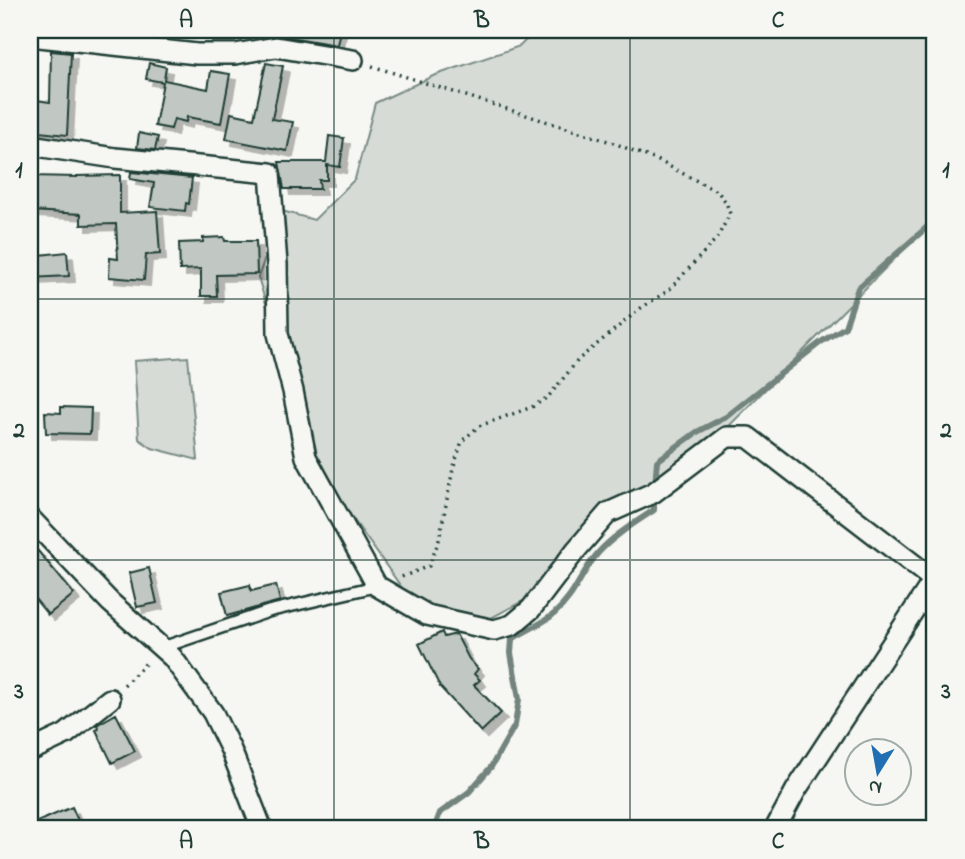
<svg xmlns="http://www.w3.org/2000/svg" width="965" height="859" viewBox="0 0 965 859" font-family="'Indie Flower',sans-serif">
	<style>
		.green { fill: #d6dbd6; stroke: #7a8c85; stroke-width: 2 }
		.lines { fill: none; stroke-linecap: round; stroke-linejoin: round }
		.stream { stroke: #72847d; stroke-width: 6 }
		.building { fill: #c1c8c3; stroke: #1f3d34; stroke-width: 2; filter: url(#shadow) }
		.lane-casing { stroke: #1f3d34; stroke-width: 15 }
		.street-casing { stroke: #1f3d34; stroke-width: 24 }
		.path { stroke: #1f3d34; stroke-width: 3.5; stroke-dasharray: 2 5; stroke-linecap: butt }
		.lane { stroke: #f6f6f2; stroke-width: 10 }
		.street { stroke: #f6f6f2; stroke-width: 19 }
		.grid { fill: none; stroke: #1f3d34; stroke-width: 2; stroke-opacity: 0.55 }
		.neatline { fill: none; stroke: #1f3d34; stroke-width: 2.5 }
		.grid-label { font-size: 23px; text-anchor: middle; font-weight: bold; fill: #1f3d34 }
	</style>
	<defs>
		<filter id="shadow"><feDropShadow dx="6" dy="6" stdDeviation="0" flood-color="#0004"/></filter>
	</defs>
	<rect width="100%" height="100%" fill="#f6f6f2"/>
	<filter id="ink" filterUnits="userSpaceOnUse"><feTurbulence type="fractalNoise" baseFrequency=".0143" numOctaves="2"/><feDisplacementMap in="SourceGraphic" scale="14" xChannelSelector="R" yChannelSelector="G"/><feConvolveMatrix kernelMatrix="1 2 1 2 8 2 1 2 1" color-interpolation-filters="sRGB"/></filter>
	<g filter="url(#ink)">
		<path class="green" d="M536,30H935V218L729,426L637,496L544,590L491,618L412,602L341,502L309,445L258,277L282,211L314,220L355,179L375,103L433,76L520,46Z
			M188,357L198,460L152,448L139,439L134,361Z"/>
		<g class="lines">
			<path class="stream" d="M655,486L657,461L697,432L726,417L821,342L845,327L858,288L935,220
				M434,829L440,813L469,792L491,767L515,725L519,699L511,653L512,639C525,631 542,624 554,614C576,595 580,574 598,553C613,536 635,523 654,510V495"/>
		</g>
		<path class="building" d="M279,30H340L337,45L278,35Z
			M51,51L71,53L67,135L30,131V99L50,102Z
			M149,63L166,67L164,80L208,89L211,71L230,74L221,123L187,117L186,122L174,119L171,129L155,126L163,82L146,79Z
			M266,63L283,66L272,119L293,122L287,151L226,139L231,113L254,118Z
			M139,133L158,137L155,150L137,148Z
			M329,136L344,138L340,167L327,165V180H319L320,189H284L279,162H326Z
			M131,172L192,178L189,204L186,203L185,211L150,207L154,183L130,179Z
			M120,175V213L157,211L160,254L146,255L144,280L109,277L110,258L118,259L116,224L81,225V214L32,211L33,191H30V176L77,177V176Z
			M224,237L225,241H256L257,274L216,275L217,296H201V269L180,270L179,243L203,242V238Z
			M67,252L69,276L30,278V256Z
			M61,407L91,408L90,434L46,433L45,412L61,413Z
			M38,551L74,594L48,615L30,593V558Z
			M149,568L157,603L137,607L129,573Z
			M250,585L251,591L276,585L280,601L227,616L221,592Z
			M442,632L444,637L456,634L469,659L478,669L474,674L480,680L474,685L501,713L481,732L440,687L419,644Z
			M116,714L135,751L112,763L96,730L99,729L97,725L100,723Z
			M72,807L80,825L70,829H30V825Z"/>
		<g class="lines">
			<g class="lane-casing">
				<path id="lane" d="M161,648L270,611L377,586"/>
			</g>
			<g class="street-casing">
				<path id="street" d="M30,36L197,54H235L276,47L353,60
					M30,145L115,158L270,173L277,264L278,334L293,391L306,457L377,586L427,615L494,630L512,625L531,609L576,550L608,513L653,493L727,437H748L934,580
					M30,518L110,602L172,657L213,713L231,750L262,829
					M30,751L66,734L110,699
					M775,829L796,790L935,578"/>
			</g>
			<path class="path" d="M372,66L614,143L661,162L718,192L726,202L730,214L717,238L669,290L641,308L579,359L548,397L532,407L479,426L462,441L453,469L439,540L429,566L399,578
				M124,685L148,661"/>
			<use href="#lane" class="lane"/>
			<use href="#street" class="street"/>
		</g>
	</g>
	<path class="grid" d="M334,30V829M630,30V829M30,299H935M30,560H935"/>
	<rect width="965" height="859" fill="none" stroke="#f6f6f2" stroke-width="77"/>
	<g transform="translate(878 772) rotate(191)"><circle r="33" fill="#f6f6f2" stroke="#a0aca6" stroke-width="2"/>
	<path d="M0-5L12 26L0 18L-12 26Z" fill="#1f6fb2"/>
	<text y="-10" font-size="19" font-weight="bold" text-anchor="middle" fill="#1f3d34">N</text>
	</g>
	<rect x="38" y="38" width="888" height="782" class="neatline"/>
	<g class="grid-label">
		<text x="186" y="27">A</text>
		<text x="482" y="27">B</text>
		<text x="778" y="27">C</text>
		<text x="19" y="177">1</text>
		<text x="946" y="177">1</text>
		<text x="19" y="437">2</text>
		<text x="946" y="437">2</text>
		<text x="19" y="698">3</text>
		<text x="946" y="698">3</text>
		<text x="186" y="848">A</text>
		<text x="482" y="848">B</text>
		<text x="778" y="848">C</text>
	</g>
</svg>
